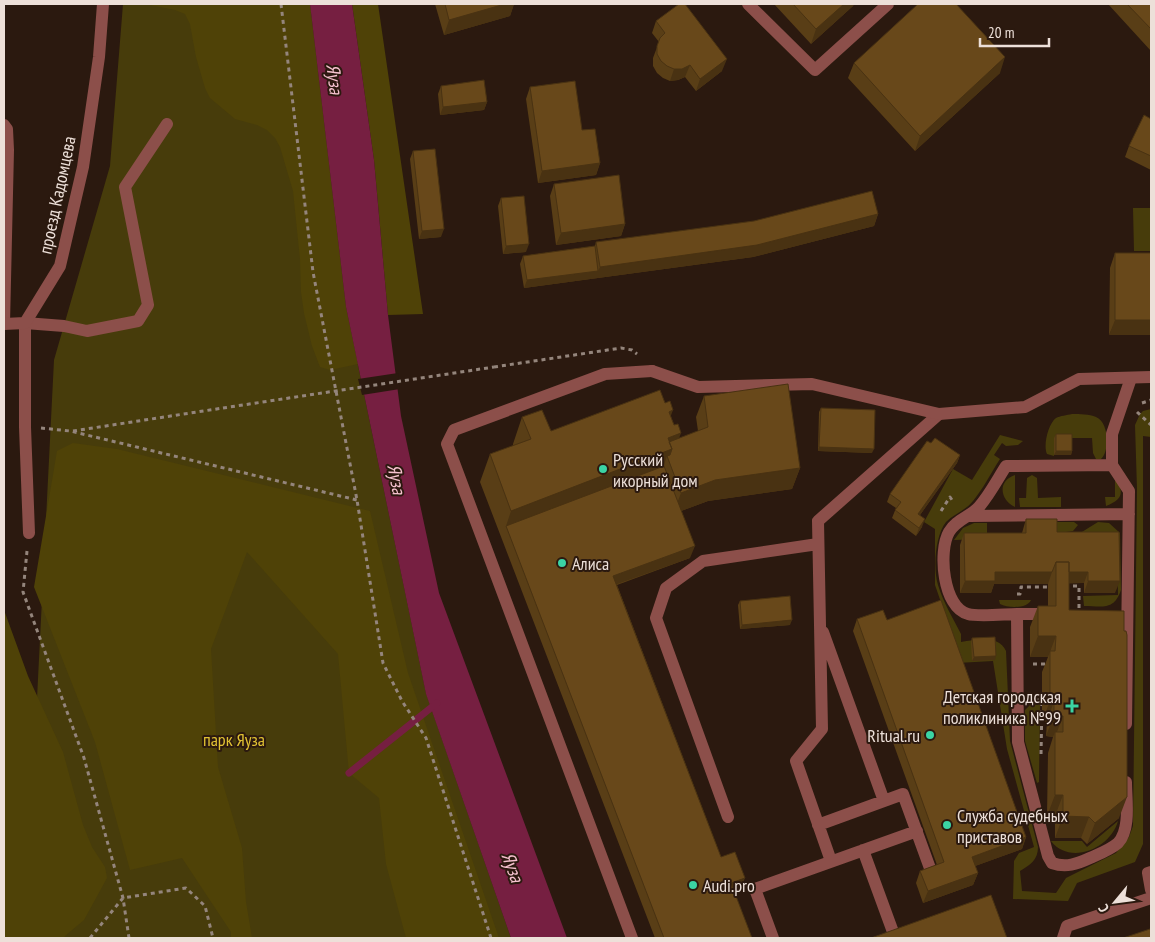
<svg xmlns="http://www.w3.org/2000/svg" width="1155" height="942" viewBox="0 0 1155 942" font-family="'PT Sans Narrow',sans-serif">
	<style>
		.green { fill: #473c0b }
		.forest { fill: #4f4207 }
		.water { fill: #761f41 }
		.pier { fill: #2b190f }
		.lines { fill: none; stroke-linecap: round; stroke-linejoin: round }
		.stream { stroke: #761f41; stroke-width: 7 }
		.path { stroke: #94857c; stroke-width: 3; stroke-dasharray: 4 4; stroke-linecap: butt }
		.lane { stroke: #8c4f4a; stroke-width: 12 }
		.street { stroke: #8c4f4a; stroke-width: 12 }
		.path-bridge { stroke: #94857c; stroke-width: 3; stroke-dasharray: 4 4; stroke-linecap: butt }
		.wall { fill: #593e16 }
		.shaded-wall { fill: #493212 }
		.building { fill: #68481a; stroke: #493212 }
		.poi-dot { fill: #3bd4a4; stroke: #2b190f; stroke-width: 2 }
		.labels { text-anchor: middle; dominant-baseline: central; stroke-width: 4; stroke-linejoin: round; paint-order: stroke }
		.street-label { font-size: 18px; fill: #ede0d9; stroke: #2b190f }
		.poi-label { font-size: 18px; fill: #ede0d9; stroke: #2b190f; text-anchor: start }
		.park-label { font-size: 18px; fill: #e1c233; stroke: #2b190f }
		.water-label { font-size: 19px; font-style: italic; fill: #f6c2cf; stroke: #2b190f }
	</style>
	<rect width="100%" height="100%" fill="#2b190f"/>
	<path class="green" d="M123,4H310L346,307L426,693L511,938H25L54,360L110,166Z
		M1133,208H1151V251H1134Z
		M1151,409V437L1143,436V844L1135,862L1077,883L1068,901L1013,899L1014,861L1019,853L1034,847L1007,749L993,661L957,663L955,643L935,585V529L924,522L953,469L972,480L1000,435L1023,441L1018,445L1006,446L1002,443L994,455L1000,459C991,473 983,489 973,501C966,510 954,514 946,522C935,536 933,568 938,585C943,602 953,618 961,634V642C977,640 998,634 1006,651L1010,741L1038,847C1038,860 1030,865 1020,871L1022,891L1056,893L1066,878L1116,853L1129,837L1133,826L1137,489L1135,425L1140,414L1143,411Z
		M1072,414C1080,414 1089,414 1096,417C1109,422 1110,451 1101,459H1096L1093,453L1092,438H1054V456L1047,454C1043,446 1048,424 1056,418C1060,416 1067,415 1072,414Z
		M1015,475V507C1000,500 997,481 1015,475Z
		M1032,475L1037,478L1038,498L1061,497V507H1020L1019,498H1026L1027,478Z
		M1115,475C1123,491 1125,499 1106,506L1105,497H1115Z
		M1047,522H1074L1078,525L1073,531L1052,534Z
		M1098,522L1109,523L1120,533L1121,590C1114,611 1102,606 1084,606L1083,596L1118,595L1117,541L1077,535Z
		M974,523H987V539L954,540L963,528Z
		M999,600H1031C1027,609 1008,608 1000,604Z
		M1031,704H1040L1039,782L1037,783L1025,741V710Z
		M1118,821C1111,848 1070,866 1051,841H1082L1087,847Z"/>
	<path class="forest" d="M145,4H310L346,307L358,364L330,370L320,367L312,346L304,313L301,292L300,259L293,191L280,147L275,138L267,130L257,125L235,119L210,98L205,88L196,57L190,24L185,14L175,10Z
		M352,4H378L423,314L388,315L374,160Z
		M73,443L117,449L370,511L408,673L499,938H406L386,864L379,798L349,773L338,654L247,552L211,649L218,767L242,848L246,902L252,938H231V932L182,858L130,870L95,742L34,587L57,451Z
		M4,610L28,676L63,752L83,825L92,847L105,867L107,878L84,920L65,936L64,938H4Z"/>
	<path class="water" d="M310,4H352L374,160L388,315L401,416L439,593L567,938H511L426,694L346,307Z"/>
	<path class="pier" d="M398,373L400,389L362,395L358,379Z"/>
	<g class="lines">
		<path class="stream" d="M349,773L437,703"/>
		<path class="path" d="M281,4L313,272L357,500L383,663L402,701L426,738L491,938
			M494,367L621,348L632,350L637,354
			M1142,403L1151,400
			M1137,412L1151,425
			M41,428L70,431L357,500
			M73,431L223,408
			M941,511L950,497L954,503
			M27,551L23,592L84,758L123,898L129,938
			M1065,586H1079V614
			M1017,594H1020L1021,587H1051
			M1033,664H1045V668
			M1036,700H1042L1041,755
			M90,938L123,898L186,888L205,906L213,938"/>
		<path class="lane" d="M748,4L815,70L888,4
			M4,125L7,129L8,150L4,324
			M1112,465L1006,466C997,480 989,496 978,508C969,517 956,520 949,532C938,551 943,608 968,614C978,617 1006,614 1017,614L1018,742L1048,856L1052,863C1066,868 1077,864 1090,858C1099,854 1110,850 1118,843C1131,829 1126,800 1126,782
			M969,516L1129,514
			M29,533L25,427V323L64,326L87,331L138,321L148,305L125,187L167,124
			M1017,614H1048
			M823,632L884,801
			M1126,724L1129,491L1112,465V434L1131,378
			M728,817L656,618L666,588L703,561L818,544
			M818,825L903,794L931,871
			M863,850L893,932
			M831,861L796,761L822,729L818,521L939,414
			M1151,872L1148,873L1151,890
			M632,938L447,444L454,430L605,374L652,371
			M773,938L755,889L917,831
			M1063,938L1067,926L1151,898"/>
		<path class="street" d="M4,324L25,323L60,266L83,167L99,57L103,4
			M652,371L698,387L812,384L939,414L1025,407L1079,379L1151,377"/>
		<path class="path-bridge" d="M223,408L494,367"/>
	</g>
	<path class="wall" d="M435,4H514L510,16L444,35Z
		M774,4H854L853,6L811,44Z
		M1108,4H1151V51Z
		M656,21L722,71L696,91L685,77L678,80L670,81L663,78L657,73L653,66V58L659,42L652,33Z
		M854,63L1000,73L915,151L848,78Z
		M441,86L487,102L484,110L440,115L438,94Z
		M530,87L600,163L596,175L538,183L526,99Z
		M1151,119V170L1125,157L1129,146Z
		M413,151L441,237L419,239L410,159Z
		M554,184L625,224L621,236L556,245L550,196Z
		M501,198L526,252L503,254L498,206Z
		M878,214L874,226L753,257L524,288L520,264L523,256L595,246L596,242Z
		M1115,253H1151L1109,335L1110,268Z
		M704,396L800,468L792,489L708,501L681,511L690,558L617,585L721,857L740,890L734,892L752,938H655L480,482L490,454L513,446V444L522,417L551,431L671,417L679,439L698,431L696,417Z
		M821,408L872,453L818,451L819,412Z
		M1056,434L1072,451L1071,455H1054V438Z
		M931,443L960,455L957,463L920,515L922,527L916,536L892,518L896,508L887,502L890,494Z
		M1026,519L1057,532L1115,593H1084V583H1069V610L1119,818L1087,844L1081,838H1055V816H1047L1048,753L1053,737L1046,736L1047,722H1042V672L1048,657H1030V627L1038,606H1048V584H994L991,593H960V545L964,533H1022Z
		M740,601L790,625L740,629L738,605Z
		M857,619L1026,837L1022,849L975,866L978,873L973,885L923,903L916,883L920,871L937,865L853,631Z
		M972,638L995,660L972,661L971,642Z"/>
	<path class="shaded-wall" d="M505,4H514L510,16L444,35L449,20Z
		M844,4H854L853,6L811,44L816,29Z
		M1005,57L1000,73L915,151L920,136Z
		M727,59L722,71L696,91L700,79Z
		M690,65L685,77L678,80L670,81L674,69Z
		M487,102L484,110L440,115L443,107Z
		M600,163L596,175L538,183L542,171Z
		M878,214L874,226L753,257L524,288L527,280L598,271L600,267Z
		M625,224L621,236L556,245L561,233Z
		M444,229L441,237L419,239L422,231Z
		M529,244L526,252L503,254L506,246Z
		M1115,320H1151V335H1109Z
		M673,410L663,437L669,412Z
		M681,433L671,460L667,456L660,477L506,526L511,511L668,438Z
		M819,447L874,449L872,453L818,451Z
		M1056,451H1072L1071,455H1054Z
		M960,455L957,463L915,522L918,514Z
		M800,468L792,489L708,501L673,514L681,493L715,480Z
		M925,519L922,527L916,536L919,528Z
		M695,546L690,558L609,587L613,576Z
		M995,572H1052L1048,584H994L991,593H960L965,581Z
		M1056,572H1088L1084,583L1056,584Z
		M1088,581H1120L1115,593H1084Z
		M792,620L790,625L740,629L742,625Z
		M1038,636H1056L1048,657H1030Z
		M996,656L995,660L972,661L974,657Z
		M1050,701H1054L1047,722H1042Z
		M1054,715L1063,716L1055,737V732L1053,737L1046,736Z
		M1055,795H1063L1055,816H1047Z
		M1127,797L1119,818L1087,844L1095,823Z
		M1063,816L1089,817L1081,838H1055Z
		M1026,837L1022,849L967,869L972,857Z
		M978,873L973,885L923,903L928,891Z
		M745,878L740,890L727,895L731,883Z"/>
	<path class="building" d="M445,4H505L449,20Z
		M679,4H685L727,59L700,79L690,65L682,69H674L667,66L661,61L657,54V46L660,38L665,33L656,21Z
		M793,4H844L816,29Z
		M918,4H956L1005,57L920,136L854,63Z
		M1127,4H1151V29Z
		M484,80L487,102L443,107L441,86Z
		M575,81L582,130L595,129L600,163L542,171L530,87Z
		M1144,115L1151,119V156L1129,146Z
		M435,149L444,229L422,231L413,151Z
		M619,175L625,224L561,233L554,184Z
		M872,191L878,214L757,245L600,267L596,242L754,221Z
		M524,196L529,244L506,246L501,198Z
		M595,246L598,271L527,280L523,256Z
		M1115,253H1151V320H1115Z
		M788,384L800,468L715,480L681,493L667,456L670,455L672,449L669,442L708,427L704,396Z
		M660,390L665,403L670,401L673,410L669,412L674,425L678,424L681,433L668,438L672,449L511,511L490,454L531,439L522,417L542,410L551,431Z
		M821,408L875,410L874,449L819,447Z
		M1056,434H1072V451H1056Z
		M935,438L960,455L918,514L925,519L919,528L895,510L901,502L890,494L927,441L931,443Z
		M664,466L695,546L613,576L721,857L735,852L745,878L731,883L752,938H664L506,526Z
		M1026,519H1057V532H1119L1120,581H1088V572H1069V562H1056L1052,572H995V581H965L964,533H1026Z
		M1056,562H1069V610L1124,611V631H1126L1127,635V797L1095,823L1089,817L1063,816V795H1055V732H1063V716L1054,715V701H1050V651H1055L1056,636H1038V606H1056Z
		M790,596L792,620L742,625L740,601Z
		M941,600L1026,837L972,857L978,873L928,891L920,871L944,862L857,619L883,610L887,620Z
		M995,637L996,656L974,657L972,638Z
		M991,895L1007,938H871Z
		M1150,929L1151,931V938H1123Z"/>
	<g class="poi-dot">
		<circle cx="603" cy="469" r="5"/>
		<circle cx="562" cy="563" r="5"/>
		<path d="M1069.5 698.5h5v5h5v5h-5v5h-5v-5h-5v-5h5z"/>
		<circle cx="930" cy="735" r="5"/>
		<circle cx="947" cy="825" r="5"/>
		<circle cx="693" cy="885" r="5"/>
	</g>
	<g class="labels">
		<g class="street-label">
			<text transform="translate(57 195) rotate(-78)">проезд Кадомцева</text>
		</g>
		<g class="poi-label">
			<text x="613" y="459">Русский<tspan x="613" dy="21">икорный дом</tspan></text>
			<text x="572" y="563">Алиса</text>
			<text x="1061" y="696" text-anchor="end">Детская городская<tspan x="1061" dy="21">поликлиника №99</tspan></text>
			<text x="920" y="735" text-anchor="end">Ritual.ru</text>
			<text x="957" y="815">Служба судебных<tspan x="957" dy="21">приставов</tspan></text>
			<text x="703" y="885">Audi.pro</text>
		</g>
		<g class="park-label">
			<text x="234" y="739">парк Яуза</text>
		</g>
		<g class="water-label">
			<text transform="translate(335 79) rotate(83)">Яуза</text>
			<text transform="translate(397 479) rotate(79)">Яуза</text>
			<text transform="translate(513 867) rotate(70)">Яуза</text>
		</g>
	</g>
	<rect width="1155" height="942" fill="none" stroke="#ede0d9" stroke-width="10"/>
	<g transform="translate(1115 902) rotate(241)" stroke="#2b190f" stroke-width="4" paint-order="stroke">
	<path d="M0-4L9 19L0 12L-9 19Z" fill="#ede0d9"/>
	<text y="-8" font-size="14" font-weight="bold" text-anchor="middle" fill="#ede0d9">С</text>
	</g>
	<path d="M980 38v8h69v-8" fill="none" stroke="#ede0d9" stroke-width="2.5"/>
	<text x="988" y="38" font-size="15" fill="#ede0d9" stroke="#2b190f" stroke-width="4" paint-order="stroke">20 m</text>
</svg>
